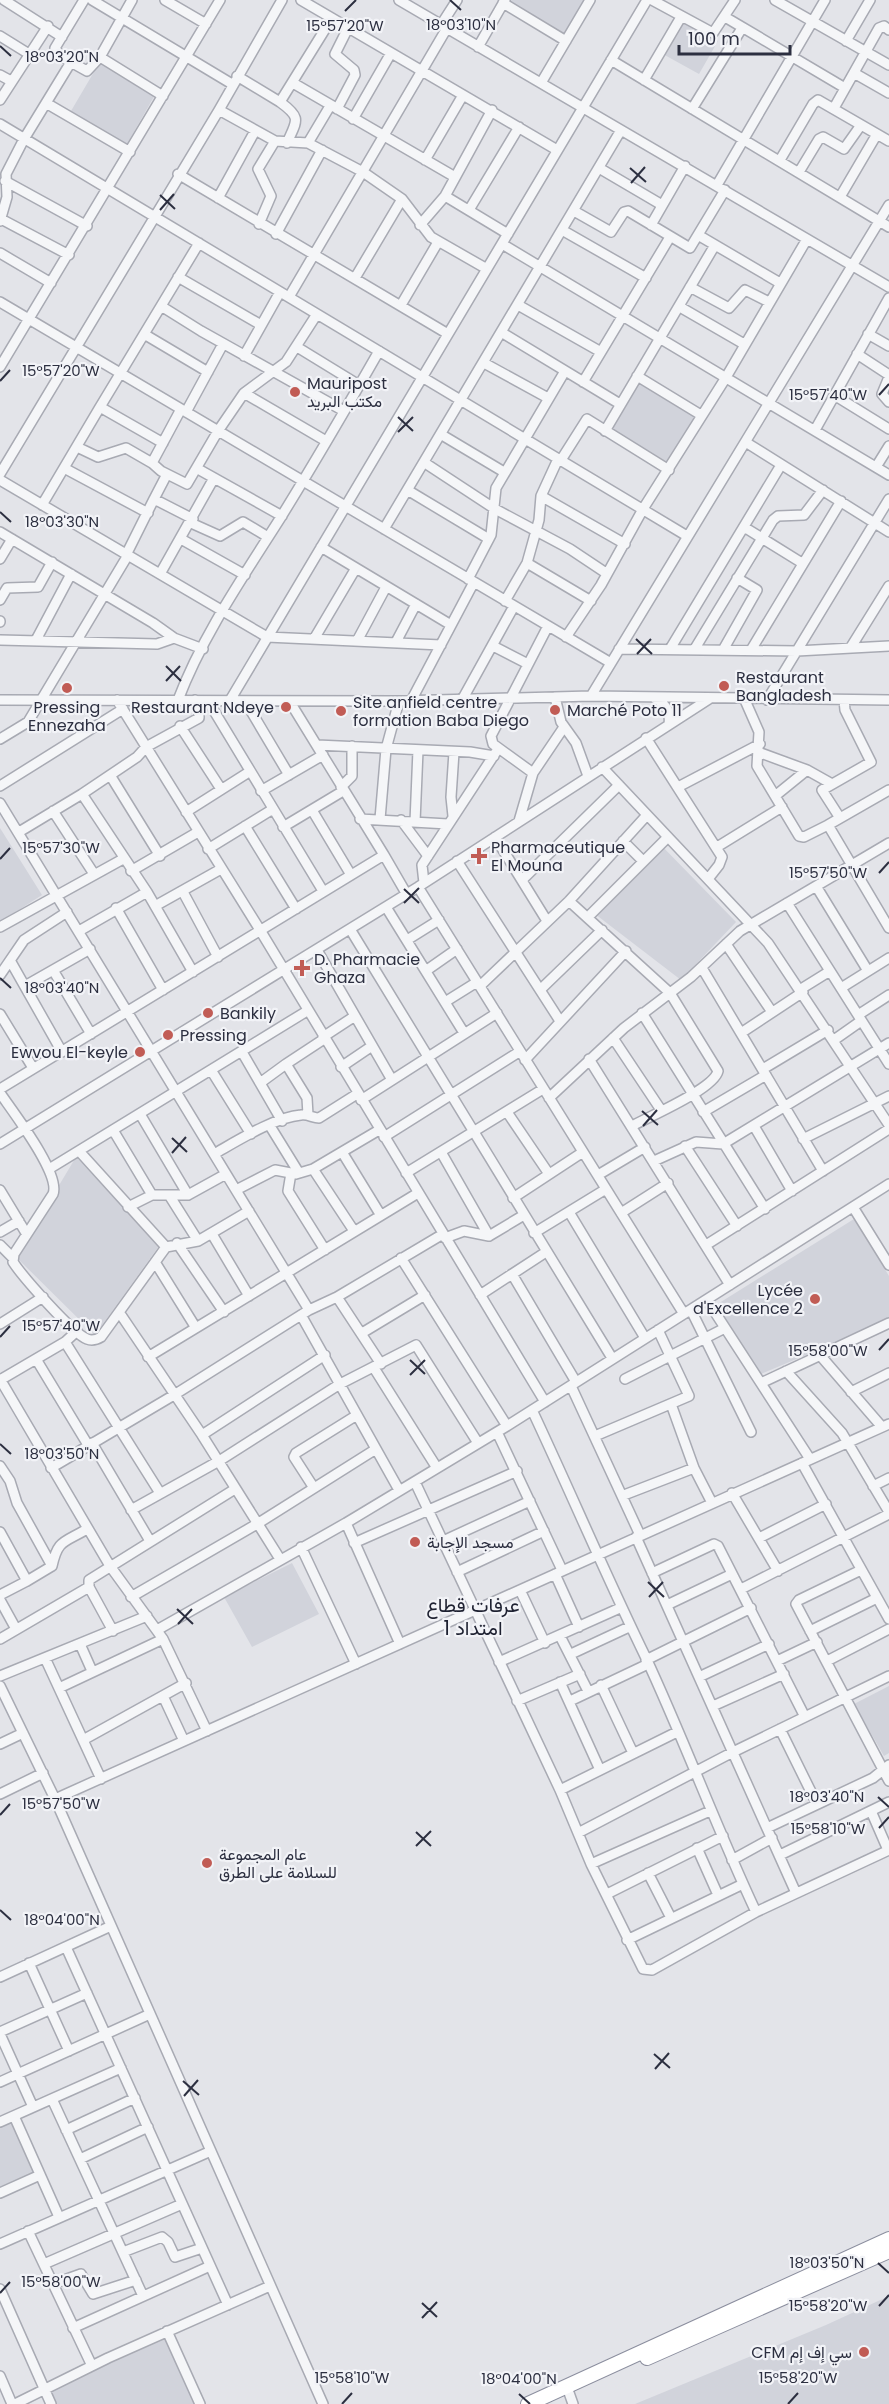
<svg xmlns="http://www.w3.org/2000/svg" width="889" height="2404" viewBox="0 0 889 2404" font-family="Poppins,Vazirmatn,sans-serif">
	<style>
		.built { fill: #d1d3db }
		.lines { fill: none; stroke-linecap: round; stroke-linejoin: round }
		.minor-casing { stroke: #a8aab3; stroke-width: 12 }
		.highway-casing { stroke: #8c8f9f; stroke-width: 16 }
		.minor { stroke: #f5f6f8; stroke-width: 9 }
		.highway { stroke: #fff; stroke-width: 14 }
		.ticks { fill: none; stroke: #2c2f40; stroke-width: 2 }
		.poi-dot { fill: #c15c55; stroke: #f2f3f7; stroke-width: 2 }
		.labels { text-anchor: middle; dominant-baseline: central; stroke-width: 4.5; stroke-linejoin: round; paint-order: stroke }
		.poi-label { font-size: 16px; fill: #2c2f40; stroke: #f2f3f7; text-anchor: start }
		.quarter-label { font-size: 20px; fill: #1e2131; stroke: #f2f3f7 }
		.ticks-label { font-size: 15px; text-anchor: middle; fill: #2c2f40; stroke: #f2f3f7; stroke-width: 4.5; stroke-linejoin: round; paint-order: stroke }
	</style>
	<rect width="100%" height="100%" fill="#e3e4e9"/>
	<path class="built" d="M507,0H586L564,36Z
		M681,19L718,41L699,74L661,53Z
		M101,60L156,93L127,144L71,111Z
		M638,379L699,415L668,468L607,432Z
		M0,828L42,895L0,922Z
		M658,842L736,922L681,980L595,914Z
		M76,1157L159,1246L95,1335L16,1257Z
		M854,1219L889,1276V1320L761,1374L716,1305Z
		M292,1563L319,1614L252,1647L224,1597Z
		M889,1686V1753L884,1756L854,1704Z
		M12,2118L36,2172L0,2188V2123Z
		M889,2296V2404H635L826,2325Z
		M166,2334L199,2404H57L49,2386Z"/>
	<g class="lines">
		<g class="minor-casing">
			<path id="minor" d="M4,0L62,37
				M84,0L55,48L60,56L87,71L100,57L132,0
				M92,0L232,84
				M165,0L206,24
				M301,0L557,150
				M399,0L889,287
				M652,0L713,33L735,0
				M775,0L889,65
				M503,3L566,41
				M725,17L845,88
				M441,25L457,0
				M0,36L29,54
				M846,41L870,0
				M478,47L505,0
				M100,57L163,96
				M611,60L889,227
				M854,73L889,93
				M0,75L11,81
				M237,76L280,102L332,18
				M644,80L681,17
				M293,83L455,177
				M541,83L590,0
				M0,100L48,26
				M280,102C302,118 297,120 287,143
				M46,103L130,152
				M834,108L879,28L884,26L889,30
				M337,109L355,75L354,70L335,54L348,28
				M692,109L742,28
				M219,110L275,141L308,143L363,172L402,199L431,237L487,269
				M353,119L391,53
				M0,124L687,536
				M308,143L330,106
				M425,160L463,95
				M780,160L813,104L818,100L889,141
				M599,168L662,205
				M799,172L819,139L823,137L844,149L861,125
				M178,174L448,334
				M5,181L87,226
				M717,185L825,0
				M445,196L508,234
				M840,197L877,134
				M218,198L255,131
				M469,210L519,127
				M574,211L611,232L624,212L628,211L690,248L725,190
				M1,219L69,255
				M0,221L7,197L6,174L24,139L71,62
				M259,224L271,196L258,169L275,141
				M420,225L445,196L492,110
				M651,225L685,166
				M562,230L646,278
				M276,234L322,150
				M698,235L780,283
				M502,244L889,475
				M0,253L51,283
				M178,277L261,325
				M355,278L402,199
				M690,287L729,308L745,290L769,302
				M289,297L447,28
				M0,302L611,663
				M401,305L438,242
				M518,305L601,352
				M161,306L199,243
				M680,307L744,344
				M501,332L620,404
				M144,334L208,372
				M868,334L889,346
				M297,347L359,385
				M857,354L889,375
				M244,356L280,292
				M484,363L548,398
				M0,367L220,0
				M637,376L701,415
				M889,377L882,394L889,402
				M583,382L670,237
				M244,393L326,441
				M834,395L889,429
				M181,409L152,463L161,471L187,484L218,431L244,393L286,362L317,314
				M186,412L223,344
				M815,430L889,298
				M605,431L715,245
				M442,435L504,472
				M163,443L100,407L161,306L201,331L344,411
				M747,443L889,532
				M77,447L98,457L126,448L152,463
				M561,460L587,419L669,470
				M425,463L495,509L570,549L606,573
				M876,467L889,446
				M64,468L148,513
				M198,469L282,516
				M0,474L219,110L282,0
				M0,480L267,637L441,645
				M409,491L489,539
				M541,496L625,544
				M154,499L167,474
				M42,505L100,407
				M191,523L220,536L243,522L268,537
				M744,527L802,563
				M384,529L621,130
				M0,532L153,623L174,638
				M181,539L245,575
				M321,547L451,625
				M126,555L154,499L193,519
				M0,559L12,539
				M527,563L591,601
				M160,574L214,478
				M468,579L491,535L496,488L565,371
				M0,600L7,588L38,587L52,562
				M505,601L527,563L539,520L541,496L558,459
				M0,621V622
				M566,637L601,585L643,509L725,379L807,239
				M314,639L356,568
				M0,640L157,644L174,638L203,649
				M36,640L71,574
				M357,641L386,587
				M396,642L416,604
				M493,646L528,664
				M851,647L889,586
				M619,649L797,651L889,646
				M670,649L781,465
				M694,650L773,520L778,516L804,515L823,490
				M723,650L757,590L737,578
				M751,650L841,501
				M591,696L889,205
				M555,697L561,722L576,743L588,776
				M654,698C665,703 671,711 669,724
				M744,698L759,732L757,766L799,836L804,837L828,825L889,928
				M0,700L399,701L591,696L889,700
				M117,700L260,930L545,1402
				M178,700C202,636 245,574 281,517C315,462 347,407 379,351
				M462,700L514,606
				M767,700L889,499
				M208,701L323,891
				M245,701L289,775
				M411,701L474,582
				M229,702L647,0
				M180,726L221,789
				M646,738L722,857L719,865L708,879
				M0,739L28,722L128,555
				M317,745L470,752L494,756
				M758,752L807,770L832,784
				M602,767L768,943L889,1125
				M533,773L493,744L491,736L548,626
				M110,775L160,856
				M0,786L123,709
				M341,787L352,776V746
				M678,787L760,744
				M261,791L323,755
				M82,794L137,757L146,747L199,718V709L195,700
				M775,796L807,770
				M0,803L309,1310
				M312,810L351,875
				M53,811L94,874
				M186,812L249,772
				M453,816L451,797L454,752
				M840,818L822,790L871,762L845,710L844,700
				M360,819L448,824
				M380,819L386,749L399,701
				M401,820L428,856
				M519,821L533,773L564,727
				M415,822L418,750
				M828,825L889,790
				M245,826L296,909
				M283,827L343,791
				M19,832L82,794L147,892L193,972
				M495,837L547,921
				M623,841L643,861
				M717,847L782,807
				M208,849L273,809
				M384,855L406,893
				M457,861L560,1021
				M131,871L198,832
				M522,880L619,785
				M424,883L422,865L496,752
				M816,886L868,971
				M418,887L684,1314
				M183,892L218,957
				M569,901L670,993L718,1071C714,1089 650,1116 632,1126
				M787,903L889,1064
				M155,906L221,869
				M386,907L464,1033
				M116,908L163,990
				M588,917L668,837
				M0,927L123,859
				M350,929L612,1358
				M79,931L147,892
				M407,940L439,920
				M726,944L772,1012
				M317,950L392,1080
				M11,962L62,1052
				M702,968L823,1171
				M53,970L91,1034
				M427,970L457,949
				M0,975L24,940L67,912
				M25,986L90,949
				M480,986L569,901L647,815
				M841,988L889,958
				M801,989L830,971
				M540,990L602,930
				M445,1002L477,982
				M642,1013L765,1209
				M0,1014L33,1068
				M858,1015L889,995
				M741,1033L803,992
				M323,1037L355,1016
				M613,1038L661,1110
				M834,1040L861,1021
				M242,1052L260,1083
				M589,1059L730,1285
				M525,1060L626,951
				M341,1067L372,1046
				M763,1069L828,1030
				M211,1070L251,1134
				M0,1089L384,855L290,702
				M0,1093C13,1112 61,1174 53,1194L14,1254L13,1262C23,1277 72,1333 87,1339C92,1341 96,1340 101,1337L166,1247L198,1241L249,1211
				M549,1098L624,1028L691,977L740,931L889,843
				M361,1100L497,1013
				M507,1112L549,1174
				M703,1112L766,1075
				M140,1114L188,1195
				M308,1115L307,1098L286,1064L324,1039
				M282,1121L260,1083L286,1064
				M270,1126L299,1173
				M754,1126L792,1191
				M113,1130L152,1195
				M384,1137L519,1052
				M803,1139L889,1096
				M0,1144L418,887L709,699
				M685,1146L737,1226
				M79,1151L166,1247
				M342,1152L380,1214
				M441,1152L489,1236
				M214,1154C237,1141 275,1117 301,1115C308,1114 313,1118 319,1118L357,1094
				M654,1161L696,1142L723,1144L889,1043
				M49,1169L307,1011
				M313,1169L354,1231
				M291,1173L288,1191L325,1250
				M406,1173L543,1089
				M598,1175L645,1147
				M0,1190L26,1233
				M236,1190L275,1170L296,1174L313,1169L379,1130
				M169,1195L198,1241
				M513,1198L583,1152
				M128,1207L152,1195H188L226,1174
				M853,1207L889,1265
				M569,1212L645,1338
				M621,1213L668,1183
				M0,1232L19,1221
				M534,1233L606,1189
				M212,1234L249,1296
				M445,1238L464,1231L489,1236L524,1215
				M177,1243L224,1312
				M0,1245L13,1258
				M706,1245L889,1129
				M401,1258L507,1426
				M155,1262L196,1328
				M512,1274L576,1382
				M480,1295L546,1252
				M337,1297L381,1364
				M707,1300L810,1459
				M691,1310L751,1432
				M119,1312L202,1435L280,1559
				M301,1315L399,1490
				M0,1324L43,1297
				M362,1333L425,1295
				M65,1342L160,1493
				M819,1354L882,1427
				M148,1357L418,1193
				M36,1359L88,1445
				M374,1368L437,1468
				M786,1371L842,1433L889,1512
				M0,1379L110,1566L163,1639L207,1731
				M625,1379L725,1328
				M0,1380L65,1342L77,1331
				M761,1383L889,1323
				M571,1386L640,1535
				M851,1392L889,1373
				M671,1404L694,1468L712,1503
				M532,1410C571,1493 606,1576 646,1658C685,1742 717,1829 756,1912
				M497,1432L562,1570
				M202,1435L325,1355
				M595,1436L689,1396L658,1330
				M92,1443L150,1541
				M802,1463L889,1619
				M0,1466L10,1481L17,1503L52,1566
				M51,1468L174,1395L309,1310L337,1297L443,1234
				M415,1482L560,1790L591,1864L643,1969L652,1970L756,1912L889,1850
				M873,1486L889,1478
				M314,1488L294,1457L296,1453L357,1415
				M732,1493L778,1571
				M624,1495L694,1468
				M131,1510L219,1461L340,1384L416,1345L478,1443
				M346,1523L400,1644
				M0,1532L27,1581L0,1595
				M636,1537L796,1893
				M759,1538L826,1504
				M443,1541L530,1501
				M354,1543L517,1471
				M301,1547L356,1664
				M861,1570L799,1600L796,1604L889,1781
				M457,1572L544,1531
				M652,1573L714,1544L718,1546L805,1717
				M555,1574L579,1627
				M27,1581L52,1566C58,1539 64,1543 87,1529
				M741,1589L889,1514
				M520,1590L545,1643
				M131,1597L257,1524L376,1449
				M0,1600L16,1629
				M667,1605L732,1574
				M157,1630L346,1523L507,1426L889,1184
				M113,1631L89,1587V1580L235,1489
				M810,1631L877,1598
				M560,1636L588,1691
				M0,1639L89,1587
				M80,1644L92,1671
				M571,1654L629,1627
				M45,1658L101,1779
				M646,1660L751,1608
				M777,1661L817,1642
				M827,1661L889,1629
				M499,1662L620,1608
				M0,1676L147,1616
				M699,1677L769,1644
				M560,1682L600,1770
				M601,1685L633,1753
				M0,1686L55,1799L323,2404
				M59,1688L163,1639
				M163,1696L184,1741
				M517,1701L580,1674
				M570,1701L648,1664
				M713,1706L784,1674
				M780,1729L817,1804
				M83,1740L186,1683
				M0,1744L23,1733
				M560,1790L677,1732
				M0,1794L43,1773
				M55,1799L889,1424
				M871,1811L888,1850
				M767,1828L873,1778L889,1765
				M578,1833L733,1752L889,1676
				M697,1848L718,1895
				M780,1855L889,1802
				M732,1860L772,1838
				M591,1864L710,1811
				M648,1873L671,1918
				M607,1894L723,1836
				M627,1940L743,1884
				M66,1947L228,2305
				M29,1963L69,2051
				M0,1977L111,1926
				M0,2032L87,1993
				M0,2034L33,2107
				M0,2082L150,2014
				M52,2099L143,2296
				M14,2116L59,2217
				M0,2122L121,2068
				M66,2130L135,2098
				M80,2159L148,2127
				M0,2193L40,2175
				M28,2231L92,2366
				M0,2244L211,2151
				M123,2252L162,2237L168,2242L175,2257L202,2248
				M44,2264L182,2204
				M53,2284L81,2274L93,2294L136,2280
				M0,2289L51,2404
				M73,2328L210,2266
				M167,2331L200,2404
				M0,2376L12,2404
				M567,2387L573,2404
				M15,2404L108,2358L270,2286"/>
		</g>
		<g class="highway-casing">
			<path id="highway" d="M647,2358L889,2251
				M528,2404L889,2239"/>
		</g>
		<use href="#minor" class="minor"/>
		<use href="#highway" class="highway"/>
	</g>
	<path class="ticks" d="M450,0L461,10M345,11L356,0M0,46L11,56M630,168L646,182M631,183L645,167M160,195L175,209M160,210L174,194M0,381L10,370M879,395L889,384M398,417L413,431M398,432L413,417M0,512L11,522M636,639L652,654M637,654L651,639M166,666L181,681M166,681L180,666M0,859L10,848M879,873L889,862M404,889L419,903M404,903L419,888M0,978L11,988M642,1111L658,1125M643,1126L657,1110M172,1138L187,1152M172,1153L186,1137M0,1337L10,1326M879,1350L889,1339M410,1360L425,1374M410,1375L425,1360M0,1444L11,1454M648,1582L664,1597M649,1597L663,1582M177,1609L193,1624M178,1624L192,1609M878,1797L889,1807M0,1815L10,1804M879,1828L889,1817M416,1832L431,1846M416,1846L431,1831M0,1910L11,1920M654,2054L670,2068M655,2069L669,2053M183,2081L199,2095M184,2096L198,2080M878,2263L889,2273M0,2293L10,2282M422,2303L437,2317M879,2306L889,2295M422,2318L437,2302M519,2394L530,2404M342,2404L352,2393M788,2404L798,2393"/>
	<g class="poi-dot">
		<circle cx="295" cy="392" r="6"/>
		<circle cx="724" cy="686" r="6"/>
		<circle cx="67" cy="688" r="6"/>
		<circle cx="286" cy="707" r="6"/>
		<circle cx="555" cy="710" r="6"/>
		<circle cx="341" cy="711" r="6"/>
		<path d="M476 847h6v6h6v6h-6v6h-6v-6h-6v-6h6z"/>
		<path d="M299 959h6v6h6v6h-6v6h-6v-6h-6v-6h6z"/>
		<circle cx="208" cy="1013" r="6"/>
		<circle cx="168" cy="1035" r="6"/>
		<circle cx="140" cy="1052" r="6"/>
		<circle cx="815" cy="1299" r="6"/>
		<circle cx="415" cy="1542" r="6"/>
		<circle cx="207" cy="1863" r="6"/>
		<circle cx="864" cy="2352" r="6"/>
	</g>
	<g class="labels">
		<g class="poi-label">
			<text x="307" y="383">Mauripost<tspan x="307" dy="18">مكتب البريد</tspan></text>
			<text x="736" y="677">Restaurant<tspan x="736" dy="18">Bangladesh</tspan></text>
			<text x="353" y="702">Site anfield centre<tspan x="353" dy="18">formation Baba Diego</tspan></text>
			<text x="67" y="707" text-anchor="middle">Pressing<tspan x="67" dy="18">Ennezaha</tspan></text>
			<text x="274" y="707" text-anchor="end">Restaurant Ndeye</text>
			<text x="567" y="710">Marché Poto 11</text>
			<text x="491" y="847">Pharmaceutique<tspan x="491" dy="18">El Mouna</tspan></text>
			<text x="314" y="959">D. Pharmacie<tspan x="314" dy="18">Ghaza</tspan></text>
			<text x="220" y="1013">Bankily</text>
			<text x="180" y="1035">Pressing</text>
			<text x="128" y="1052" text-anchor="end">Ewvou El-keyle</text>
			<text x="803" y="1290" text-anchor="end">Lycée<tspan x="803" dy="18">d'Excellence 2</tspan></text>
			<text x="427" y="1542">مسجد الإجابة</text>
			<text x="219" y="1854">عام المجموعة<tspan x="219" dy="18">للسلامة على الطرق</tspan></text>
			<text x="852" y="2352" text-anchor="end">CFM سي إف إم</text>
		</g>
		<g class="quarter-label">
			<text x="473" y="1605">عرفات قطاع<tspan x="473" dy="23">1 امتداد</tspan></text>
		</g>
	</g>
	<g class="ticks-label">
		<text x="461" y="30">18°03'10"N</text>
		<text x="345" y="31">15°57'20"W</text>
		<text x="62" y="62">18°03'20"N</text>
		<text x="61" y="376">15°57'20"W</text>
		<text x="828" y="400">15°57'40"W</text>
		<text x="62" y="527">18°03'30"N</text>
		<text x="61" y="853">15°57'30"W</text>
		<text x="828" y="878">15°57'50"W</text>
		<text x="62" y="993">18°03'40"N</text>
		<text x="61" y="1331">15°57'40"W</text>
		<text x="828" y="1356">15°58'00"W</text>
		<text x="62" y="1459">18°03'50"N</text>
		<text x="827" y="1802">18°03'40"N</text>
		<text x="61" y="1809">15°57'50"W</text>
		<text x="828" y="1834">15°58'10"W</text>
		<text x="62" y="1925">18°04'00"N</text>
		<text x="827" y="2268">18°03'50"N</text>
		<text x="61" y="2287">15°58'00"W</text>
		<text x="828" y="2311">15°58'20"W</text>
		<text x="352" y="2383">15°58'10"W</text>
		<text x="798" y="2383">15°58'20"W</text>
		<text x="519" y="2384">18°04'00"N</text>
	</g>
	<path d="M679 45v9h111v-9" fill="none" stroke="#2c2f40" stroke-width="3"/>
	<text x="688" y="45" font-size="18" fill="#2c2f40" stroke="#f2f3f7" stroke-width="4.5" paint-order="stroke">100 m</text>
</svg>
